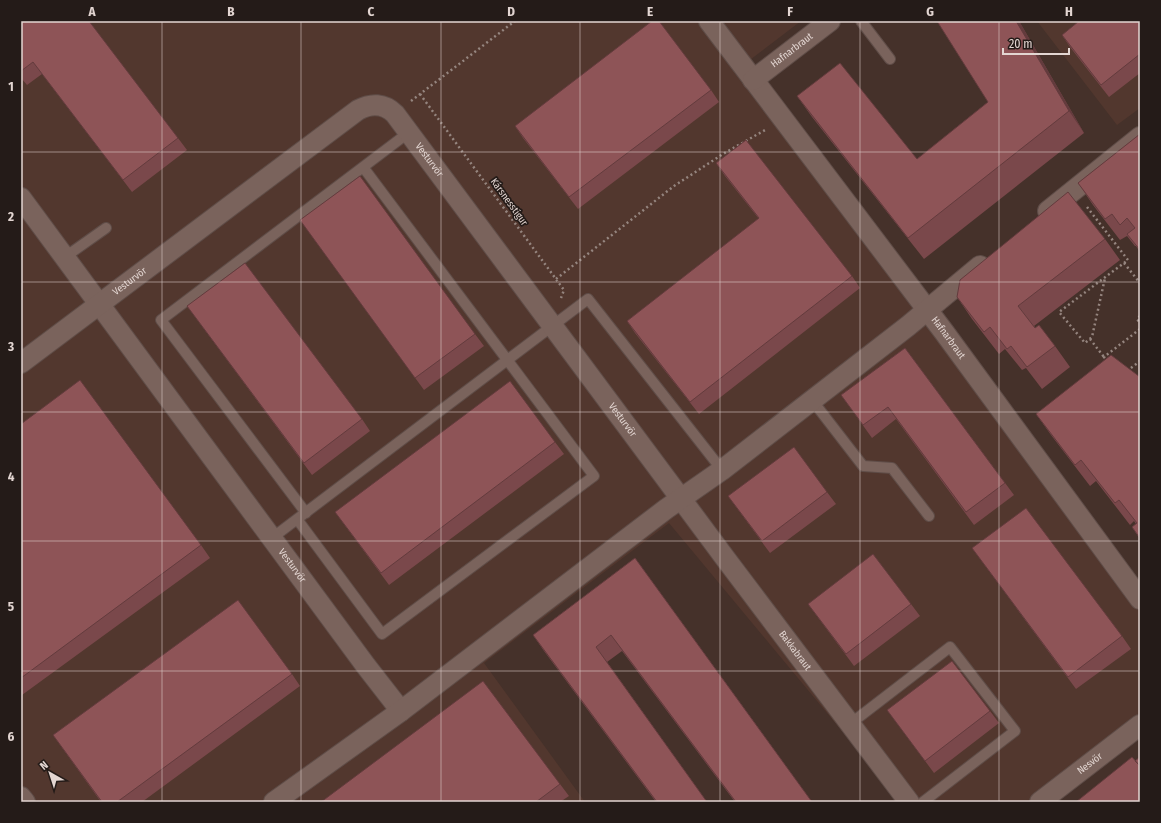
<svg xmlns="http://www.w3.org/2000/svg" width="1161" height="823" viewBox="0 0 1161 823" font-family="'Fira Sans Condensed',sans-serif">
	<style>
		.built { fill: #52372e }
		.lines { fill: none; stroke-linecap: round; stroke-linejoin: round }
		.lane-casing { stroke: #5f4d48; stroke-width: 12 }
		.street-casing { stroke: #5f4d48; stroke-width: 22 }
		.path { stroke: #95857f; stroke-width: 2.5; stroke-dasharray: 2 3; stroke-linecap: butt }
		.lane { stroke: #7a635c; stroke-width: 10 }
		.street { stroke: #7a635c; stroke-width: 20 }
		.wall { fill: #7a484b }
		.shaded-wall { fill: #633b3d }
		.building { fill: #8e5457; stroke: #633b3d }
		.grid { fill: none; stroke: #e3d6d2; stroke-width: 1; stroke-opacity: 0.55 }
		.labels { text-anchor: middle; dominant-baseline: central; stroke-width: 3.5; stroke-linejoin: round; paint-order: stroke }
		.street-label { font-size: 10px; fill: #e3d6d2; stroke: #241b18 }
		.neatline { fill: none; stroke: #e3d6d2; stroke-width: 1.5 }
		.grid-label { font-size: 13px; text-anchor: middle; font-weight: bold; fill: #e3d6d2 }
	</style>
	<rect width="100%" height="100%" fill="#45312a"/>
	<path class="built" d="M21,21H801L734,72L1140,602V725L1041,802H901L669,523L484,663L585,802H21Z
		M1037,21H1140V108L1117,125Z"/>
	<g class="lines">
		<g class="lane-casing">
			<path id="lane" d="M861,21L890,59
				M65,257L106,228
				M812,400L863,466L892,468L929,516
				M306,513L161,320L408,133
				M297,519L382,634L594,476L363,167
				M272,538L588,299L722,470
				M850,724L950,647L1015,731L923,802"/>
		</g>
		<g class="street-casing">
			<g id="street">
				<path id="s1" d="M709,21L944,332L1140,599"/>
				<path id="s2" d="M753,80L830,21"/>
				<path id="s3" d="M21,198L366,666L401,711"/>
				<path d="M1048,211L1140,137"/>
				<path id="s4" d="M21,363L358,110C371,103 384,103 395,114L725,558L909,802"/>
				<path d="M21,797L25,802"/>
				<path d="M274,802L401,711L666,509L722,470L908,326L980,266"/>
				<path id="s5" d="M1040,802L1140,725"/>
			</g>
		</g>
		<path class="path" d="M420,94L564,290L561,298
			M411,101L515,21
			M1087,207L1128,260L1059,312L1085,343L1092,337L1105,278
			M1124,263L1140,283
			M556,279L674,186L723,154L765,130
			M1140,316L1137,319L1140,323
			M1090,339L1104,357
			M1108,362L1104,357L1140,329
			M1127,371L1140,361"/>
		<use href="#lane" class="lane"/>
		<use href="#street" class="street"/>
	</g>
	<path class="wall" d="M21,21L178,138L187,150L132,192L42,74L27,85L21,78Z
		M937,21H1019L1084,133L924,259L812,117L797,96L917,159L988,102Z
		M1140,21V73L1109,97L1070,47L1062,35Z
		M711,90L719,102L578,209L523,138L515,126Z
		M1140,134V252L1136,246H1135L1127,236L1120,240L1093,205L1078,183Z
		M716,163L852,276L860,288L699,414L635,333L627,321L759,219L725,176Z
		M300,220L475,334L484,346L424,390Z
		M1105,239L1120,260L1034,326L1055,346L1070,367L1042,389L1026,368L1022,370L1005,349L999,354L972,319L957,297Z
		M187,306L362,419L370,431L312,475Z
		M905,348L1014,495L974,525L896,419L872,438L841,395Z
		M1140,377V539L1132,527L1136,524L1134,521L1130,525L1096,481L1090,486L1051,435L1036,414Z
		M21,424L201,545L210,558L22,695L21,694Z
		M555,442L564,454L389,585L335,512Z
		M827,492L836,504L770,553L728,496Z
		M972,548L1122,636L1131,649L1076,689Z
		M635,558L812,802H735L622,651L607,662L707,802H656L544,651L533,635Z
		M808,604H911L920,616L854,666Z
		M292,674L300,686L142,802H101L53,735Z
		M887,710L990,711L999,723L934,773Z
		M560,784L569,796L560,802H321Z"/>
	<path class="shaded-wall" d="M1016,21H1019L1084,133L1069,111Z"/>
	<path class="building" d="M21,21H89L178,138L123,180L33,62L21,71Z
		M652,21H659L711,90L569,197L515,126Z
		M937,21H1016L1069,111L908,238L797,96L840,63L917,159L988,102Z
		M1079,21H1140V54L1101,85L1062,35Z
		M1140,134V250L1127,234L1135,228L1127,218L1120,225L1112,214L1105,219L1078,183Z
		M746,140L852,276L690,402L627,321L759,218L716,163Z
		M360,176L475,334L415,378L300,220Z
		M1068,192L1105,239L1018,306L1035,328L1039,325L1055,346L1027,367L1011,346L1007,349L990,327L984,332L957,297L960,280Z
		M245,263L362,419L304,463L187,306Z
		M905,348L1005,483L966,512L888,407L863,425L841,395Z
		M1111,355L1140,377V538L1132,527L1137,523L1119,500L1115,503L1081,460L1075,465L1036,414Z
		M80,380L201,545L21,678V424Z
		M510,381L555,442L381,573L335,512Z
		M794,447L827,492L762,541L728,496Z
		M1026,508L1122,636L1068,677L972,548Z
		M873,554L911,604L846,654L808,604Z
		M635,558L812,802H736L611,635L596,647L707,802H657L533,635Z
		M238,600L292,674L117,802H102L53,735Z
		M952,661L990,711L925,761L887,710Z
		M483,681L560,784L536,802H321Z
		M1132,757L1140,766V802H1076Z
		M1140,757V766L1135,761Z"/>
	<path class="grid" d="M162,21V802M301,21V802M441,21V802M580,21V802M720,21V802M860,21V802M999,21V802M21,152H1140M21,282H1140M21,412H1140M21,541H1140M21,671H1140"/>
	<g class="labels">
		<g class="street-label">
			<text stroke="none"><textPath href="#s2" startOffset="49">Hafnarbraut</textPath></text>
			<text stroke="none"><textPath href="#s4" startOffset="519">Vesturvör</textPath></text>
			<text transform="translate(509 202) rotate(54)">Kársnesstígur</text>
			<text stroke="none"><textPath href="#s4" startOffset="136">Vesturvör</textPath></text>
			<text stroke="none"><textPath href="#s1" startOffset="397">Hafnarbraut</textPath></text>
			<text stroke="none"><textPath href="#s4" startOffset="843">Vesturvör</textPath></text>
			<text stroke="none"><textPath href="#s3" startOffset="457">Vesturvör</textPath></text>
			<text stroke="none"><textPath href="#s4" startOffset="1131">Bakkabraut</textPath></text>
			<text stroke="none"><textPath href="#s5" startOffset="63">Nesvör</textPath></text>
		</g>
	</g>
	<rect width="1161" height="823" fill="none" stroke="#241b18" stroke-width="44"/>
	<g transform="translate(50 773) rotate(321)" stroke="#241b18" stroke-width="3" paint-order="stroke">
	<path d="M0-3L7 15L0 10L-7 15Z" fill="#e3d6d2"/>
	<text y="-6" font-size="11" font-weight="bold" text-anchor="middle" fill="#e3d6d2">N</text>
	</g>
	<path d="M1003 48v6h66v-6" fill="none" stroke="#e3d6d2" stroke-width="2"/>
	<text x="1009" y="48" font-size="12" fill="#e3d6d2" stroke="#241b18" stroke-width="3" paint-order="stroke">20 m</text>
	<rect x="22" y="22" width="1117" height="779" class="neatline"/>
	<g class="grid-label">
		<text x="92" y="16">A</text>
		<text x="231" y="16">B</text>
		<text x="371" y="16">C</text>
		<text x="511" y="16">D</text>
		<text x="650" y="16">E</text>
		<text x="790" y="16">F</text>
		<text x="930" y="16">G</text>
		<text x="1069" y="16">H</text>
		<text x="11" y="91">1</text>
		<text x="11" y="221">2</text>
		<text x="11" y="351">3</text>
		<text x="11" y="481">4</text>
		<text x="11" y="611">5</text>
		<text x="11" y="741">6</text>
	</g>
</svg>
